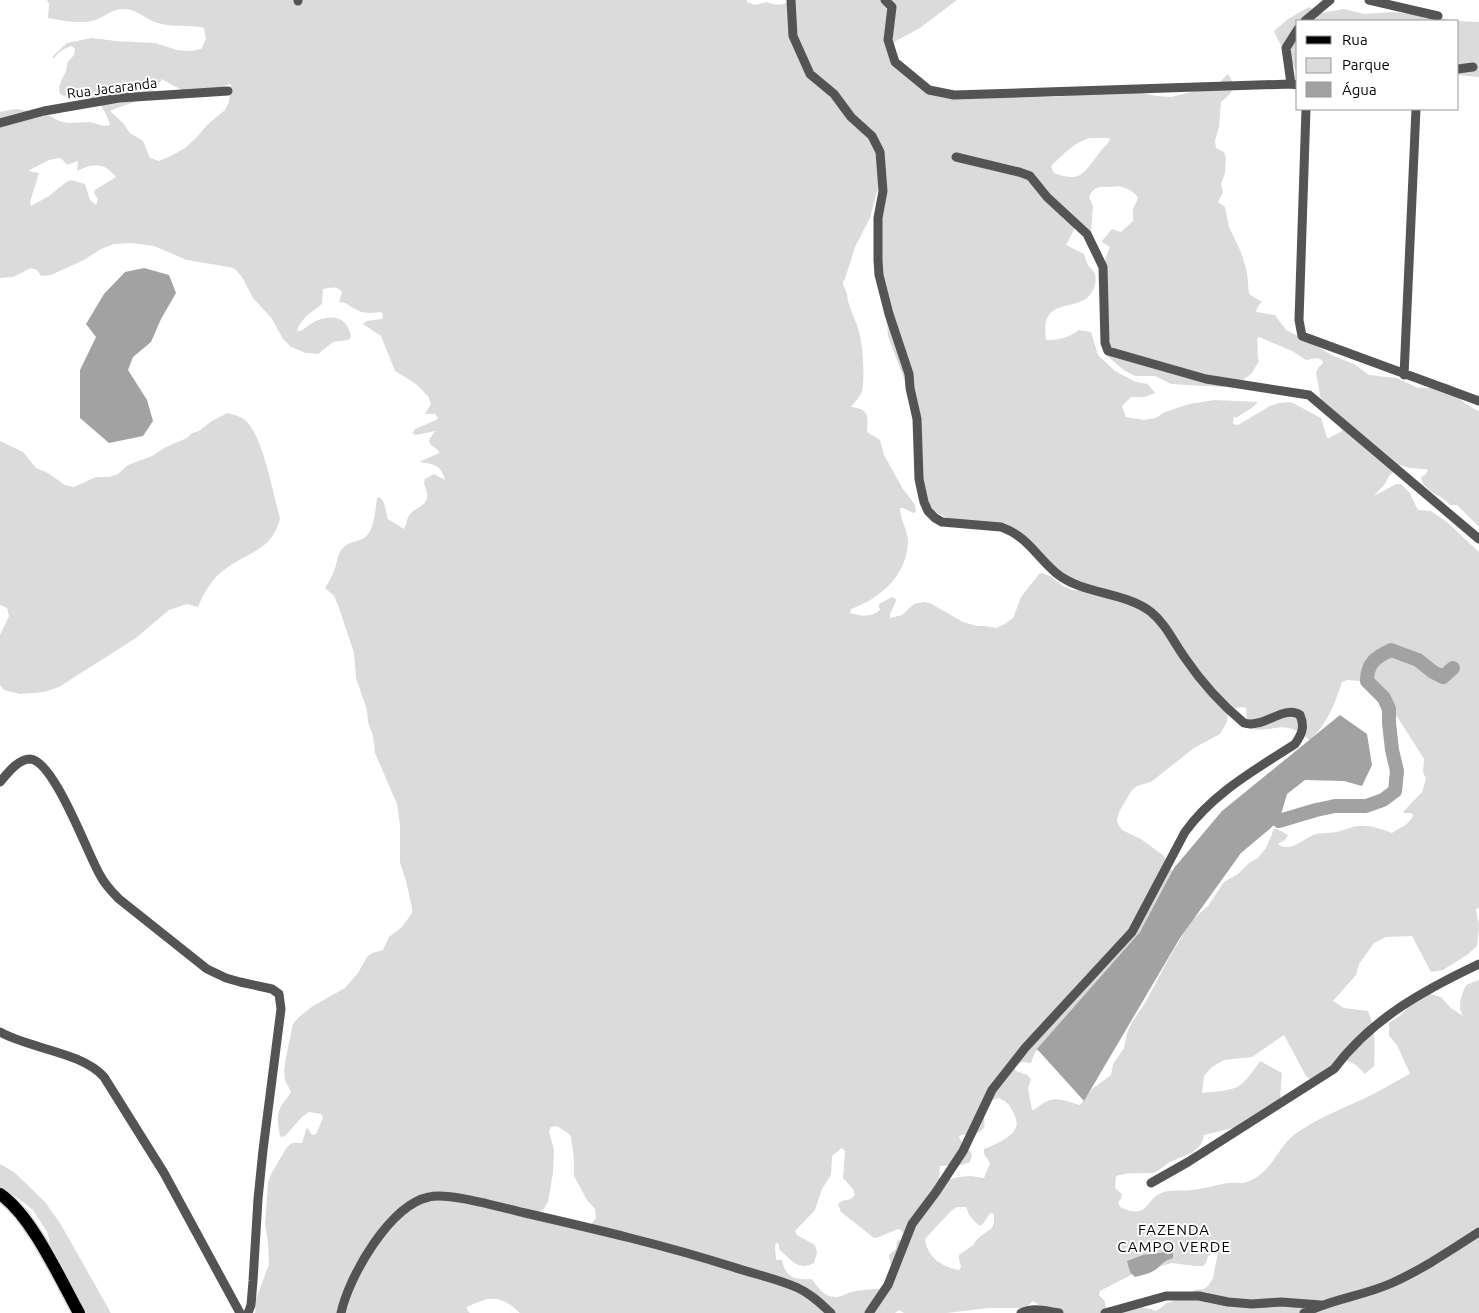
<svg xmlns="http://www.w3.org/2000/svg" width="1479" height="1313" viewBox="0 0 1479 1313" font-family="Ubuntu,sans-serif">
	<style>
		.green { fill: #dbdbdb; fill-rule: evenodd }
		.water { fill: #a2a2a2 }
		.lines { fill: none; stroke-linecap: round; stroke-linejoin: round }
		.river { stroke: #a2a2a2; stroke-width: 14 }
		.primary-casing { stroke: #dbdbdb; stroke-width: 15 }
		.street { stroke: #545454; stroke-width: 9 }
		.primary { stroke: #000; stroke-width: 12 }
		.labels { text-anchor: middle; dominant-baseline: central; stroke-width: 4; stroke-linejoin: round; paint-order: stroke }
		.street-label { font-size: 14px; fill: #000; stroke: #fff }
		.neighbourhood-label { font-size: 15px; letter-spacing: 1px; fill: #000; stroke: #fff }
	</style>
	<rect width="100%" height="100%" fill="#fff"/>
	<path class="green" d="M47,0H747V2L755,5L767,2C776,6 782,6 790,0H957L920,28L896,41L891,47L889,55L928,86L957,93L1055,97L1089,93L1139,92L1156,96L1171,97L1211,87L1220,82L1228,74C1238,88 1232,93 1221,102L1219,127L1215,141L1216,148L1224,152L1226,158L1225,173L1221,184L1223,192L1218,202L1225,207L1229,227L1241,252L1247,272L1249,294L1262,302L1258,306L1256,312L1275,315L1286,330L1314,344L1331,355L1354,364L1369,375L1397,378L1418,388H1437L1440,387L1442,383C1453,383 1454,389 1459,397C1463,403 1473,409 1479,411V527L1457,505H1450C1442,494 1424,493 1421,477L1425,475L1428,471L1426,469L1409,468L1400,465L1389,476L1385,484L1374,496L1396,484H1401L1409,492L1418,510L1431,511L1447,522L1479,552V908L1476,909L1479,926L1477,946L1467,955L1443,970L1431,972L1412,936L1386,937L1374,943L1359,964L1356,975L1333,1001L1344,1008L1368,1011C1376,1031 1375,1045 1374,1066L1365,1074L1356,1065L1346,1060L1316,1083L1306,1076L1284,1035L1252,1057L1224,1060L1212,1067L1204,1076L1202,1093C1238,1089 1239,1092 1260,1061L1282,1073L1280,1099L1237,1127L1204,1135C1202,1152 1185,1155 1172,1161C1165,1164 1159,1172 1152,1173C1140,1174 1128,1172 1116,1176L1115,1188L1122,1194L1121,1199L1118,1202L1120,1207C1152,1222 1143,1195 1168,1191C1176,1190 1183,1191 1191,1190C1204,1189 1216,1185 1228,1183C1234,1182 1242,1184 1247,1182C1272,1173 1276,1149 1295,1134C1316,1119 1339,1110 1363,1099C1379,1092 1394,1082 1410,1074L1397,1045L1389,1036V1023L1401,1015L1419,996L1430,994L1441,997L1451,1008L1463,1016C1457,1006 1461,996 1466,985L1479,980V1313H1054L1043,1308L1033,1301L1027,1307L1021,1308H989L947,1313H904L899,1310L895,1313H520C500,1294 490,1296 467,1307V1310L470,1313H255L256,1299L269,1264L268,1242L265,1224L268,1183L271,1174L287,1147L292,1143H302L307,1127L312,1135L316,1134L323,1118L321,1114L309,1112L301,1118L285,1136L282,1137L280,1136C278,1125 276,1116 281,1106C284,1101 288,1097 291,1092L285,1080L284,1071L286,1057L293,1024L299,1017L313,1006L345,988L358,973L367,957L372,953L383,950L389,937L402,927L412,913V908L406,881L400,862V825L397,804L375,753L373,736L368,722L367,710L356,678L354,653L338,605L334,596L325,588C328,583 332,577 334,571C337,563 337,555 342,549C347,543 353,542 360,540C375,535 375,511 377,498L380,497L384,503L388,519L404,529C406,525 407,518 410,514C415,508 425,507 427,498C429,491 422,486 425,479L434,474L445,480C441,465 434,464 419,462L439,453V451L430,444L429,440L435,431L416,435L412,433L415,429L436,420L438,418L435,414H425L431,404L428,396L416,384L395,371L381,336L363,324L366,321L382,319L383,315L381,312C374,313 364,314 357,310C350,307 347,302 339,302L342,292C337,285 330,288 323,289L322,304C313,311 299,320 297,331H301C306,328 312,322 318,320C335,314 348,318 351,337L348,340L333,342L318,354L306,353L291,347L283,339L272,319L253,298L242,277L235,269L229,267L187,260L154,246L131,243L114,244L101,249L84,260L51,275L41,276L37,270L31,268L13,277L0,278V112L16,109L44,113L59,121L68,123L90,122L104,126L110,125C106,111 100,99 84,97C75,96 68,99 60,94C56,82 68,75 67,63L74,55L75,49L72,46C64,48 59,52 54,58L52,57L67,43L92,38L116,41L155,43L177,50L190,51L201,49L206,39L204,28C189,24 173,28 158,23C146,20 136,8 123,9C113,9 107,15 98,19C83,25 64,21 48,18L49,4ZM162,79C174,86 202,103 214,95C220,91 224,85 231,84L229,102L225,110L207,125L197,137L185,148L171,156L159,161L150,158L143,141L130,133L123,123L110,111C133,101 148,102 162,79ZM1090,138H1108L1110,139C1108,145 1103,147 1100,152C1085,171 1082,184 1054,173L1051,166C1063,155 1074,142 1090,138ZM58,158L62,159L67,165L78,161L77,171C93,163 104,162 116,177L95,190L94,193L98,199L96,205L90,200L85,184L71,180L66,182L49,196L31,206L30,202L39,173L28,171L49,160ZM1118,186C1126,188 1133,190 1138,198L1133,209V221L1121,232L1112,229L1102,241L1103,243L1110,247L1103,265L1107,269L1103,345L1107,356L1125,371L1135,376H1155L1171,384L1222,387L1243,380L1252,373L1259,361C1256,354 1259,347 1257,339L1259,337L1292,351L1306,360L1317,358L1323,361V363L1318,368L1316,373L1321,400L1340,425L1342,431L1329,438H1327L1321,418L1291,402L1279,403L1270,406L1238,425L1233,424L1234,416L1236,418L1253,407L1258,402L1215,400L1189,404L1165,412L1156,418L1144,420L1126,417L1122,406L1131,397H1145L1155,393L1148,384L1136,382L1115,371L1098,355L1091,332L1079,330C1068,338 1060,340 1046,340C1039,292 1081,316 1093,290C1096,285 1096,280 1095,274C1094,271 1090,268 1088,265C1086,262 1085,257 1084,254L1066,245L1075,228L1090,234L1091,232L1093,206L1089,197C1096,182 1105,189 1118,186ZM878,190H882L880,282L886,310L888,336L906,384L913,407L924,500L934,511L949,519L1020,531L1054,567L1081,590C1062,593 1055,574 1040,573L1021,597L1013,618L1005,624L996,628L984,626H977L963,622L930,603L924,602L914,604L902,615L890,618C889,611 896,606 896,599L892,597L879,604V607L880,610C870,618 861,616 850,613L851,609C880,599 907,575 908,542C908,530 900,520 900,508H903L913,513L916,512L915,505L903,489L884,455L880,440L867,432C868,415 869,409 851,407C855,402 860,397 862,391C865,378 863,345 859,332C856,319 849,310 847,295C846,289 842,286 843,280L844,282L855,247L870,218L876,194ZM1347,680L1361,681L1372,686L1389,704L1424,759L1423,772L1426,779L1422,792L1403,812L1405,813H1411L1413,815C1410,825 1400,827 1392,833C1381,829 1370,825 1358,826C1352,826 1346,830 1340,831C1331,834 1321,832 1313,835C1302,840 1290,853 1278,844L1285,840L1288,835L1277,829H1274L1266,848L1258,858L1249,863L1238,874L1224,882L1208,906L1191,921L1168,960L1145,1003L1132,1022L1127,1033L1124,1048L1113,1064L1111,1075L1092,1089L1080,1105C1058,1099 1053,1094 1034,1110H1032L1028,1088L1031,1079L1027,1075L1016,1071L1013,1066L1022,1062L1031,1063L1035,1052L1038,1050L1051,1051L1175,891L1173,873L1164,856L1141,839L1122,830L1118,824L1117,819L1119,812L1132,790L1137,786L1151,782L1194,748L1220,734L1227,722L1228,712L1230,709L1241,707L1246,708L1247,723L1250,729C1279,733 1281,717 1310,740C1327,724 1335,704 1342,682ZM999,1098C1007,1102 1009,1104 1013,1112C1015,1116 1018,1122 1016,1127C1013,1137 993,1146 984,1149V1154L990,1163L984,1178L971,1176L959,1177L939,1182L940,1166L962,1165L970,1162L972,1154L960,1139L959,1136C966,1133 973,1135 979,1132C988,1128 983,1120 984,1113C984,1109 987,1105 989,1101ZM557,1126L569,1134L571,1137L574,1159V1176L587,1200L595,1209L596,1218L590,1226L535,1219H528L529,1218L543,1210L548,1202L553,1173L554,1150L549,1131L551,1127ZM842,1148L845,1151L843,1178L853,1189L855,1195L851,1199L842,1201L838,1204L841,1212L874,1238L879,1237L898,1229L901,1230L905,1237L903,1239L897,1241L896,1249L889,1255L893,1278L888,1289C878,1288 866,1290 856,1291C846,1292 840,1300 829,1296C822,1293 816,1285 812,1279C794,1280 786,1278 782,1260H776L775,1247L776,1243L779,1244V1249C790,1259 799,1272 814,1263L817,1253L815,1245L797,1235L795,1231L815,1210L822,1189L831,1175L832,1156ZM957,1207H966L969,1215L979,1226L983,1224L990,1213L994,1214V1222L992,1228L978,1238L973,1245L959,1255V1259L961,1267L959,1270C942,1267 927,1257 925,1239L951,1211ZM1216,1251L1218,1252L1213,1278L1208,1286L1204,1289L1195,1290L1184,1297L1167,1303L1156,1311C1139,1304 1125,1307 1107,1311L1104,1300L1099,1295L1100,1291L1133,1274L1172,1263L1195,1266H1203L1206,1263L1208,1256Z
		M1309,7L1321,13L1344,9L1364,14L1394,12L1429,16L1457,21H1298V77C1292,57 1280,48 1274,31L1288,19Z
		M1458,21L1479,22V77L1458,75Z
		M227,413C233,414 240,416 245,420C263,435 273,494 280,518C273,549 251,551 228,567C213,577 205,590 198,607L187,604L169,610L136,638L59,687L44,692L20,694L4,690L0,685V635L9,616L7,608L0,605V441L23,452L36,468L48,473L65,485L74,487L96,477H109L118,474L128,465L152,456L166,447L187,438L192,433L199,431L212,421Z
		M0,1164L14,1172L45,1202L60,1223L111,1313H87L53,1255L47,1232L33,1210L15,1196L0,1189Z"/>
	<path class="water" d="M144,268L169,275L176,293L161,319L151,342L133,357L128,370L147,400L153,421L143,436L109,443L80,418V370L96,337L86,324L104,294L125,272Z
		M1340,715L1367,734L1372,765L1362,786L1344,781L1305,780L1287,794L1279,821L1241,853L1180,938L1084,1101L1037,1049L1140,932L1174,868L1222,811Z
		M1173,1251V1258C1163,1261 1163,1264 1155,1270C1149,1274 1142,1275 1135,1277L1130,1272L1127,1261L1143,1255Z"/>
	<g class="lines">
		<path class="river" d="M1279,821L1316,810L1335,806H1366L1383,800L1395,791L1397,771L1392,750L1389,723V709L1384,698L1367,681C1367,663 1376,657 1391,650L1418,660L1433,672L1443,677L1453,668"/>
		<g class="primary-casing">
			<path id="primary" d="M0,1194C32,1216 60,1279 79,1313"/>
		</g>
		<path class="street" d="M791,0L793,36L810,74L834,94L851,117L872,136L880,152L883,191L878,218V260L879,275L889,314L909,374L910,388L917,419L919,479L924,502L928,511L935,518L942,522L1001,527C1027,536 1036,556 1056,573C1083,595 1123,591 1151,612C1166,624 1174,643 1185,658C1202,683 1221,704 1244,723C1263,729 1285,704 1300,715C1305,727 1302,734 1295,744C1255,770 1213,793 1185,832L1132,932L1025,1048L992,1090L963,1151L936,1192L912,1224L888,1285L869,1313
			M885,0L892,7L888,40L895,62L929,90L954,95L1291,84
			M1369,0L1438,16
			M298,1V0
			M1305,21L1330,0
			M1298,29L1286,48L1291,84L1298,85
			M1458,69L1473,67
			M1306,109L1299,320L1302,336L1479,401
			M0,123L44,111L119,98L228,91
			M956,157L1019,172L1030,176L1047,197L1087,234L1103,267L1105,343L1108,351L1206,379L1309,395L1479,539
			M1404,375L1416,109
			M0,782C7,774 18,759 30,759C54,760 88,855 100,875C105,885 112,892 119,899L207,969L226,978L240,982L272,989L279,994L281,1009L263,1150L258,1199L253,1281L251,1305L248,1313
			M0,1032C30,1049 82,1052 104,1077L164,1173L240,1313
			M1151,1183L1188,1162L1334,1069C1371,1019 1424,990 1479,964
			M341,1313C349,1276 390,1205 429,1197C449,1192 503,1208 525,1213C595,1229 664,1245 733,1267C754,1274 778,1279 798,1288C811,1294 820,1303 831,1313
			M1021,1313C1034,1307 1045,1311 1059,1313
			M1105,1313L1166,1296H1199L1228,1302L1252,1304L1281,1302L1321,1305
			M1304,1313C1332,1299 1363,1296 1392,1283C1423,1269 1451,1250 1479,1232"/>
		<use href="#primary" class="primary"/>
	</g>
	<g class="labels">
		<g class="street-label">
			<text transform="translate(112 88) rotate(-7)">Rua Jacaranda</text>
		</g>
		<g class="neighbourhood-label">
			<text x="1174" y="1229">FAZENDA<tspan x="1174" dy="17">CAMPO VERDE</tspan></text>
		</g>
	</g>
	<rect x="1296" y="20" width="162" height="90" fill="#ffffff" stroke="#999999"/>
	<rect x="1306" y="36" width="25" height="8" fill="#000000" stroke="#999999"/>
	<text x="1342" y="45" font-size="15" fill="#000000">Rua</text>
	<rect x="1306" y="58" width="25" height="15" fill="#dbdbdb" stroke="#999999"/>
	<text x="1342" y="70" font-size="15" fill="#000000">Parque</text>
	<rect x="1306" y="82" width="25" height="15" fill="#a2a2a2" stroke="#999999"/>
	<text x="1342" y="95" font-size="15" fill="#000000">Água</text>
</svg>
